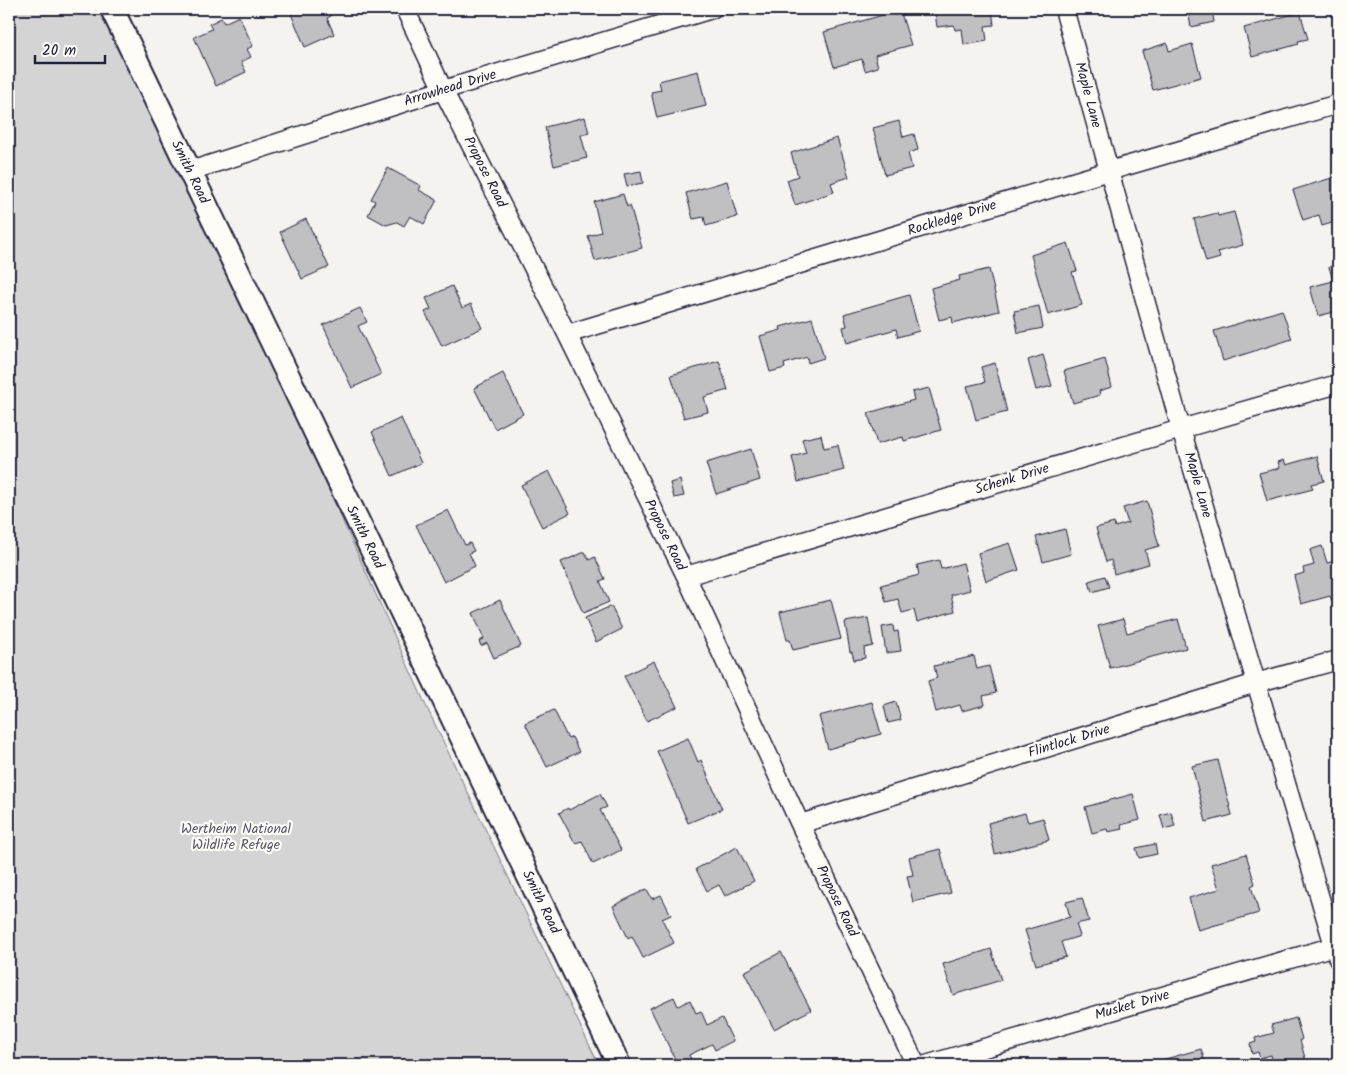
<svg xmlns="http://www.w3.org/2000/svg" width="1347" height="1074" viewBox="0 0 1347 1074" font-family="Kalam,sans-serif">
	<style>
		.green { fill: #d5d4d5; stroke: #7c7b88 }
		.building { fill: #c0bfc2; stroke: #22223b }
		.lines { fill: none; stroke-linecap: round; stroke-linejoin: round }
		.minor-casing { stroke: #22223b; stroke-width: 21 }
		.tertiary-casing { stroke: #22223b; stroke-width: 26 }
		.minor { stroke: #fdfcf7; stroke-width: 18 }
		.tertiary { stroke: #fdfcf7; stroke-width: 22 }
		.labels { text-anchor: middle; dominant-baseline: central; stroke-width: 4.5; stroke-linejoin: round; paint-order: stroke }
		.street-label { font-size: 14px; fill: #22223b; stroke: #fdfcf7 }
		.park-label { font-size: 14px; fill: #585769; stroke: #fdfcf7 }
	</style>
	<rect width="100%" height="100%" fill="#f4f3ef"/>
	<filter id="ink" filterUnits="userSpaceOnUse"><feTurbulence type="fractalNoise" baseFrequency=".02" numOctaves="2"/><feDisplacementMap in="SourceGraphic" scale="10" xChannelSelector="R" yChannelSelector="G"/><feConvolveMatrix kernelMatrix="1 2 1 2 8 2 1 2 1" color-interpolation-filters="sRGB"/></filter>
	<g filter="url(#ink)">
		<path class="green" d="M9,9H112L427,708L599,1065H9Z"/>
		<path class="building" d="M289,9H328L331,16L327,18L334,34L305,47Z
			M949,9H992L994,25L985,26L987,41L964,45L962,29L955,30L954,25L937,27L935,13L950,11Z
			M1198,9H1212L1214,22L1191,27L1188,11Z
			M900,10L911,45L875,55L878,67L865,71L862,59L834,67L824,32Z
			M1300,12L1308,39L1298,41L1299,44L1252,57L1244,28Z
			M239,16L253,46L247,49L251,57L241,62L246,72L216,86L194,37L212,29L209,24L221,18L224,23Z
			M1167,43L1169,51L1192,44L1201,77L1153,90L1142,51Z
			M698,71L706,106L657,118L651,92L661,90L659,81Z
			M585,117L589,133L581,135L587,158L554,166L545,127Z
			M899,121L903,137L914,134L918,150L908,153L912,168L885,175L873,128Z
			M837,138L849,177L831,183L834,192L795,205L787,180L798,176L791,153Z
			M388,168L421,186L419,190L437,200L424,224L410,216L404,226L397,222L386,225L368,215L375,201L371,199Z
			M641,171L643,183L627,186L624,174Z
			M1338,176V221L1322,226L1319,215L1303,220L1293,190Z
			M727,181L737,217L706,226L704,217L693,219L686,193Z
			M623,194L627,207L630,205L642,248L595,261L588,236L601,232L594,202Z
			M1234,212L1243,245L1218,252L1220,258L1206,262L1194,219L1217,213L1218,216Z
			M306,219L329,267L302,279L280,232Z
			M1068,243L1077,271L1072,272L1082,305L1048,315L1031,255Z
			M1338,264V311L1318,316L1310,287L1333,281L1329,267Z
			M989,269L999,311L953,323L952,317L939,320L931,288L960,280L959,276Z
			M452,286L462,308L471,304L482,328L442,346L425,312L431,309L426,298Z
			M909,295L919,331L898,337L896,329L847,343L843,327L847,326L844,314Z
			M1039,306L1043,328L1018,333L1014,311Z
			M360,308L367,322L358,326L381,374L352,388L323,325Z
			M1282,310L1292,339L1223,361L1214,331Z
			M812,318L824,358L808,363L807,357L784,364L785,368L770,372L760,336L781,330L780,327Z
			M1043,355L1052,386L1036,390L1028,360Z
			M1105,359L1112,387L1099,391L1100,395L1073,403L1064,371Z
			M719,361L728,390L704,397L708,412L684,418L671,375Z
			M995,363L1007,412L976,420L967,386L985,382L981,367Z
			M503,373L523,414L495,429L474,388Z
			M929,388L941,430L904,441L903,437L877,444L868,413L914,400L912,392Z
			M401,418L421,463L392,476L372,432Z
			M821,435L824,448L838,445L844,470L798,482L792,457L806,453L802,439Z
			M751,449L760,480L716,494L706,463Z
			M1317,456L1324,481L1311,484L1313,489L1267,501L1259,473L1280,468L1278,462L1284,460L1286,465Z
			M549,471L570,513L542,527L521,485Z
			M680,480L684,496L674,498L670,483Z
			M1147,501L1159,546L1145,550L1149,564L1114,574L1111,560L1106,562L1096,528L1114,523L1115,527L1128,523L1123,508Z
			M448,510L465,545L470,543L474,551L469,553L475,566L444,582L416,525Z
			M1065,529L1071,554L1043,562L1036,537Z
			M1010,543L1019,570L986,581L978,553Z
			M1322,546L1327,563L1338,560V599L1332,601L1330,596L1301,604L1294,576L1304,573L1303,568L1314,565L1310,550Z
			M585,552L589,560L595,557L605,579L600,581L609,602L583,613L561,562Z
			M939,560L941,569L963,563L970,590L951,595L955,611L917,622L914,610L902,613L898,599L886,602L881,585L919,575L917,565Z
			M1105,576L1109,587L1092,592L1089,581Z
			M500,600L521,646L494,658L487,643L481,646L479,641L484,639L473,613Z
			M831,600L841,639L793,650L790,640H787L780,612Z
			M611,606L622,629L596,642L585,618Z
			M868,618L873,646L864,648L865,658L854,660L852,652H850L845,622Z
			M1123,619L1127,633L1178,619L1186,648L1110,668L1098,626Z
			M893,625L894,632L898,631L901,651L886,653L882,627Z
			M974,656L977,669L989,666L996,693L983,696L985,705L962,711L960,705L936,712L928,681L937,678L934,666Z
			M654,661L677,707L647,721L624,676Z
			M872,702L881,734L828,749L819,716Z
			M896,702L901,720L888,723L884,706Z
			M554,710L568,739L572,737L579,752L547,767L525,723Z
			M688,738L698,762L701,760L722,809L688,823L657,751Z
			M1218,760L1232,815L1206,822L1192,766Z
			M600,794L607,807L600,810L621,850L593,864L582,841L575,843L559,813L568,808L569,810Z
			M1133,794L1140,820L1121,825L1122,829L1108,832L1107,829L1092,833L1085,807Z
			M1171,812L1175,826L1164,829L1160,815Z
			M1025,813L1028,822L1043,818L1049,840L995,854L988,823Z
			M1155,844L1157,854L1139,858L1136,848Z
			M737,847L754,881L725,896L719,885L707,891L696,869Z
			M940,849L951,893L913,902L907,876L913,875L909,857Z
			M1246,854L1255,884L1251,886L1259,913L1198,930L1189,898L1219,889L1211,864Z
			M647,889L652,899L661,895L671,915L662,919L674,943L643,958L632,936L628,938L613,906Z
			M1082,898L1089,921L1076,924L1080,936L1061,942L1066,957L1036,965L1025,930L1070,917L1066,902Z
			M991,949L1001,980L953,995L943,964Z
			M781,952L811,1010L774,1029L744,972Z
			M674,997L678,1006L690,1000L696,1013L701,1011L707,1025L722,1018L733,1041L715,1050L712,1044L689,1055L692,1061L683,1065H678L650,1008Z
			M1296,1018L1302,1039L1300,1040L1307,1065H1273L1271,1055L1260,1058L1258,1052L1252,1054L1250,1044L1256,1042L1255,1038L1274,1033L1271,1025Z
			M1201,1049L1206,1065H1144Z"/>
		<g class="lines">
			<g class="minor-casing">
				<path id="minor" d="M405,9L443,90L567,334L686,576L800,824L916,1065
					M1064,9L1181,429L1338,959
					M190,171L443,90L712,9
					M567,334L1109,171L1338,104
					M686,576L1181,429L1338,384
					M800,824L1256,683L1338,660
					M926,1065L1338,945"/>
			</g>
			<g class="tertiary-casing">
				<path id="tertiary" d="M112,9L619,1065"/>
			</g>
			<use href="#minor" class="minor"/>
			<use href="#tertiary" class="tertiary"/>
		</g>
	</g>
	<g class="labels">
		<g class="street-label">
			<text transform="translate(450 88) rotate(-17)">Arrowhead Drive</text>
			<text transform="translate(1088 95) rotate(75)">Maple Lane</text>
			<text transform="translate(190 172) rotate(64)">Smith Road</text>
			<text transform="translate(485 172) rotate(63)">Propose Road</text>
			<text transform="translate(952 218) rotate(-17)">Rockledge Drive</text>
			<text transform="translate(1012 479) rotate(-17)">Schenk Drive</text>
			<text transform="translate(1198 485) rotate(74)">Maple Lane</text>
			<text transform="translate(665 535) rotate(64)">Propose Road</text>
			<text transform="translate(365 537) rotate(64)">Smith Road</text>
			<text transform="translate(1069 741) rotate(-17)">Flintlock Drive</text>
			<text transform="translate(837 901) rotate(64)">Propose Road</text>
			<text transform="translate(541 902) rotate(64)">Smith Road</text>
			<text transform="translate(1132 1005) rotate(-16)">Musket Drive</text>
		</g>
		<g class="park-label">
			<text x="236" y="829">Wertheim National<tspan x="236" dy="16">Wildlife Refuge</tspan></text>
		</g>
	</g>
	<rect width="1347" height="1074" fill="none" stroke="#fdfcf7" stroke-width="30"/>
	<rect x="15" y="15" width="1317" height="1044" fill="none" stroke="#22223b" stroke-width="2" filter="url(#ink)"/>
	<path d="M35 55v8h70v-8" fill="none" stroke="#22223b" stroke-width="2.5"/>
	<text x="42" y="55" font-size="15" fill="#22223b" stroke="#fdfcf7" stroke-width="4" paint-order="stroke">20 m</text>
</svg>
